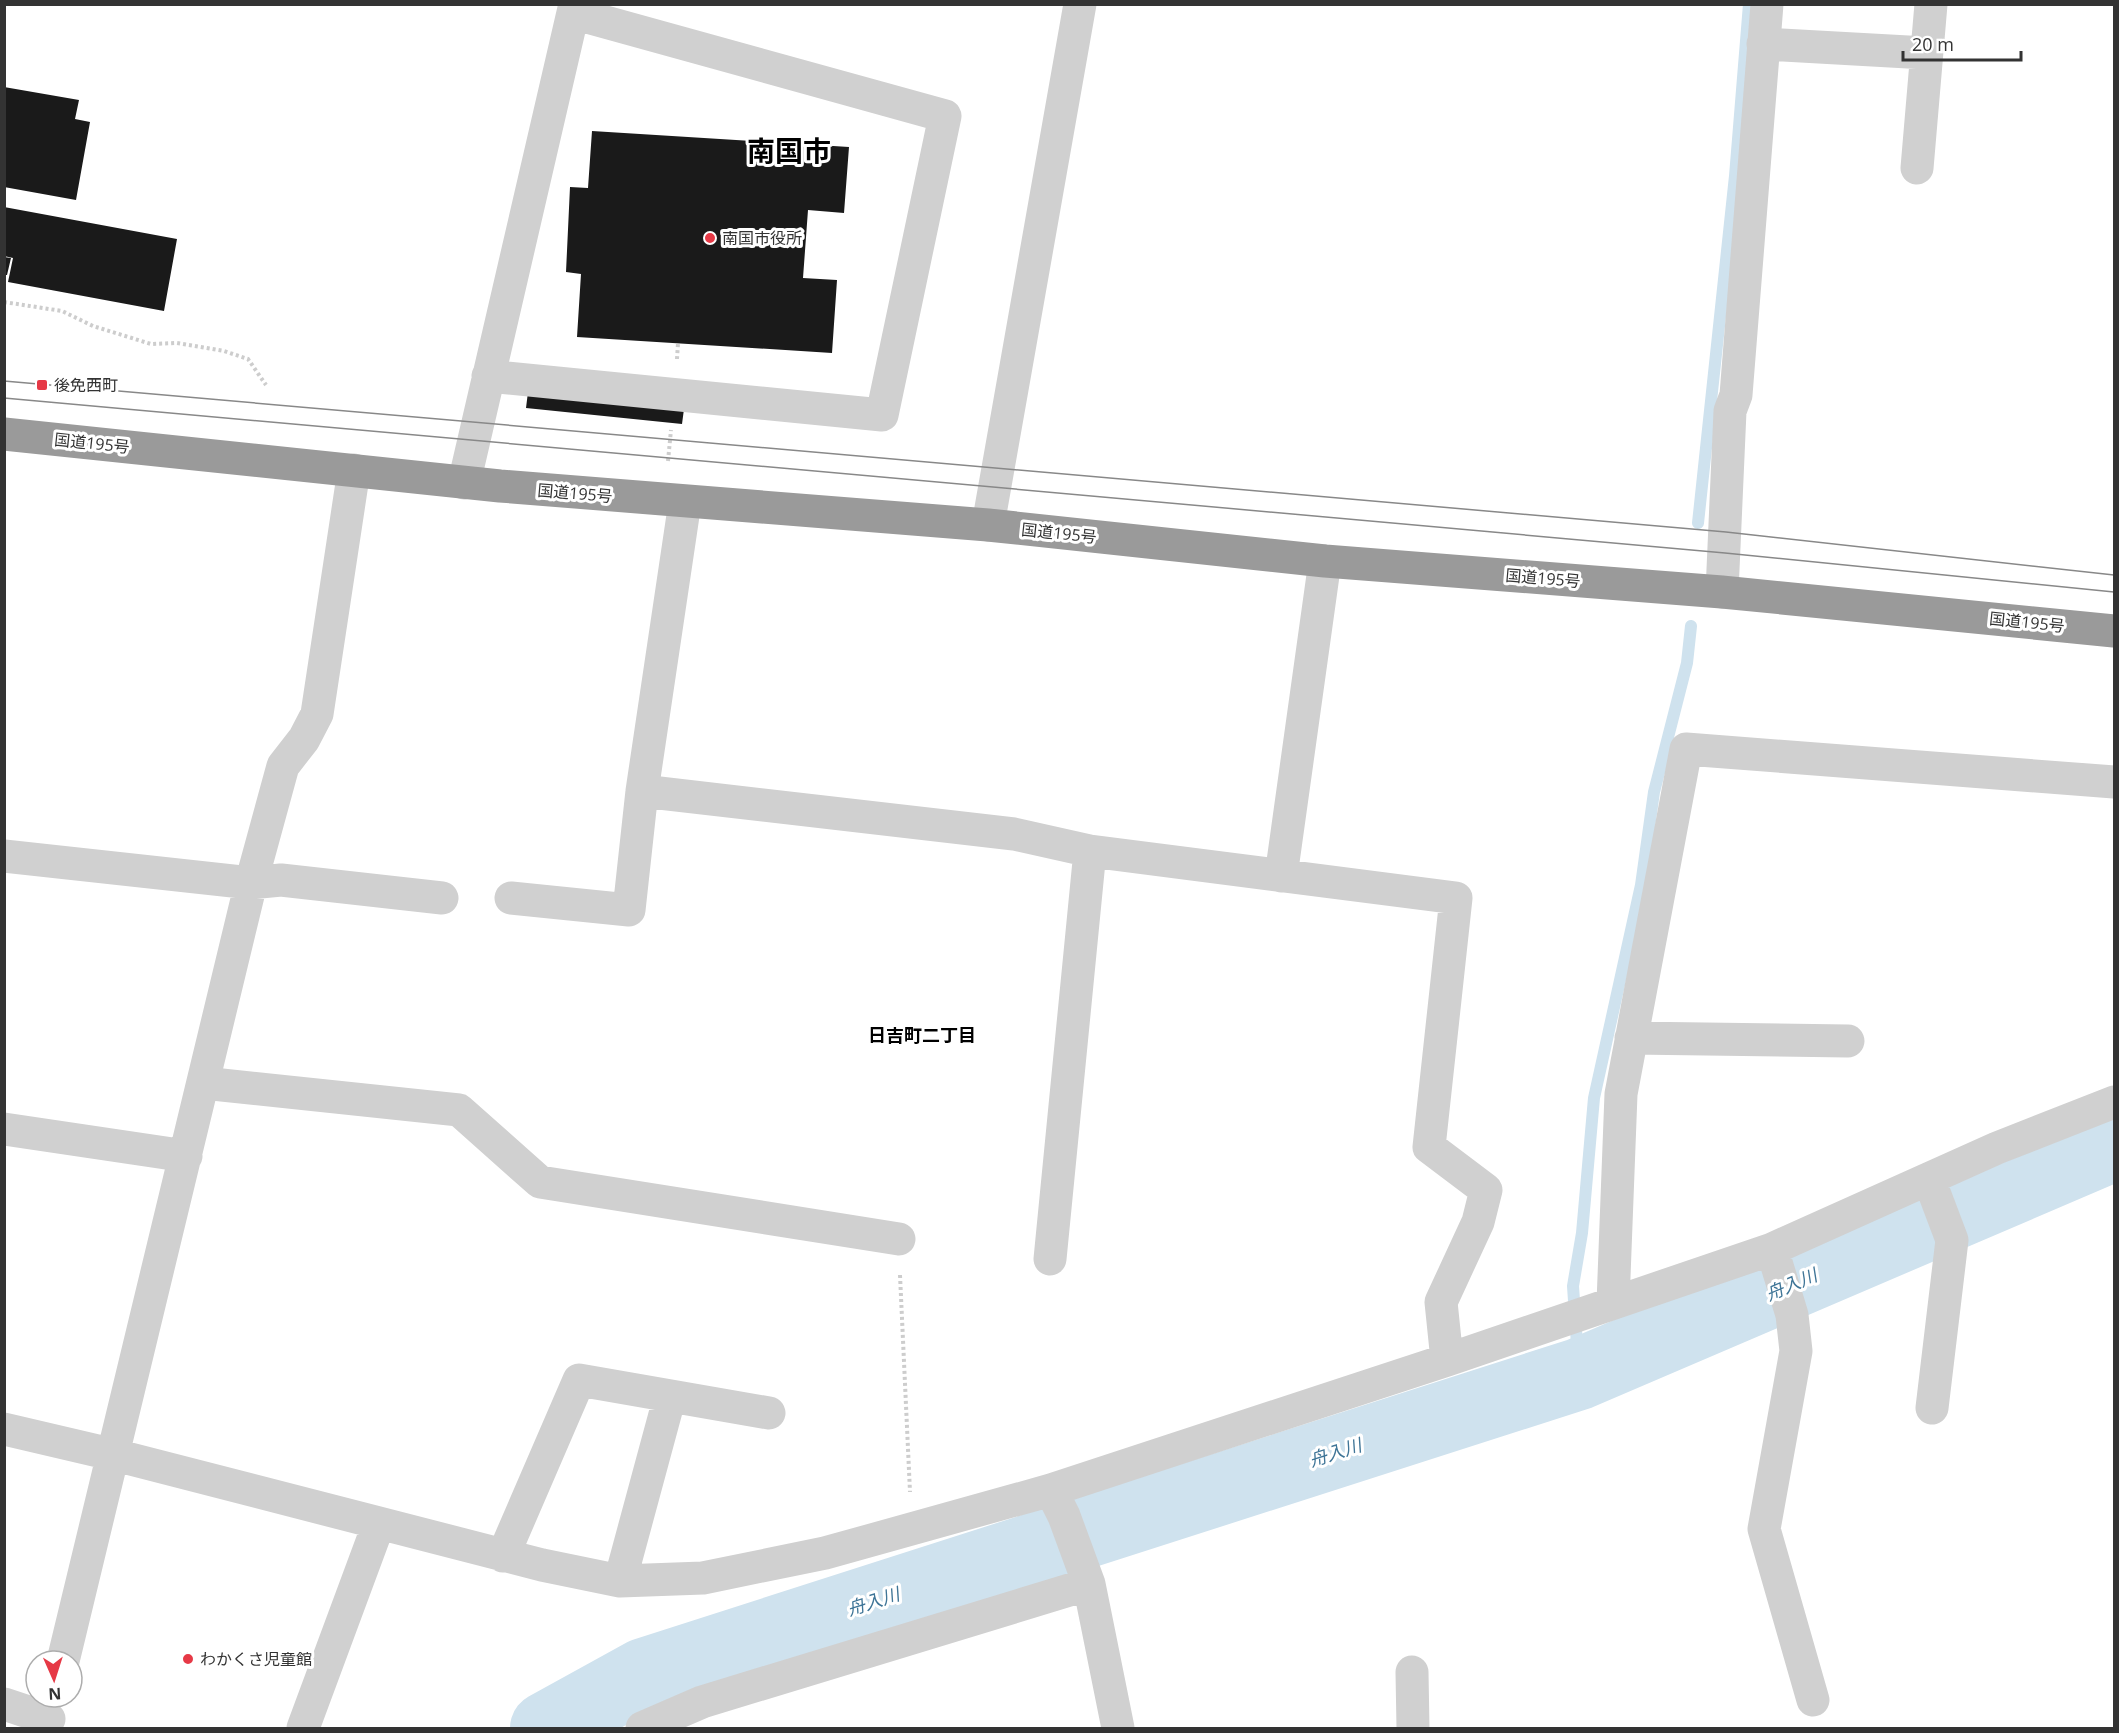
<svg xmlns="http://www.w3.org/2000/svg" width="2119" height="1733" viewBox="0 0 2119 1733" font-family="'Open Sans','Noto Sans JP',sans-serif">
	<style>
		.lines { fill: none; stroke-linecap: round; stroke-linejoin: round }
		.stream { stroke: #cfe2ee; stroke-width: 12 }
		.river { stroke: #cfe2ee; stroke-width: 72 }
		.building { fill: #1a1a1a }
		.path { stroke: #cdcdcd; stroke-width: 4; stroke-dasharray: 3 3; stroke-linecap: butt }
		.minor { stroke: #d0d0d0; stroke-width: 33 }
		.highway { stroke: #9a9a9a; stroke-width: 33 }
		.tram { stroke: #888; stroke-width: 1.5 }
		.poi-dot { fill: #e63946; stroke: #fff; stroke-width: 2 }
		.labels { text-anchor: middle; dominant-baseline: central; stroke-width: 6; stroke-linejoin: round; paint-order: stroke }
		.poi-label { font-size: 16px; fill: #333; stroke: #fff; text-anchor: start }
		.street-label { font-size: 16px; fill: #333; stroke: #fff }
		.neighbourhood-label { font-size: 18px; font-weight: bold; fill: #000; stroke: #fff }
		.water-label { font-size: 18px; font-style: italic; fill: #3f7597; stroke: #fff }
		.town-label { font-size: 28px; font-weight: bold; fill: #000; stroke: #fff }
	</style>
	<rect width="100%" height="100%" fill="#fff"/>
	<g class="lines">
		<path class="stream" d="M1698,523L1735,176L1749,4
			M1579,1374L1573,1286L1582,1233L1594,1098L1641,885L1654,792L1687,663L1691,626"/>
		<path class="river" d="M546,1728L644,1674L1579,1374L2114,1145"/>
	</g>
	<path class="building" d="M4,87L79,100L75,119L90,122L76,200L4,187Z
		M592,131L849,147L844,213L808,210L803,278L837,280L832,353L577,337L581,274L566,272L570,187L588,188Z
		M4,207L177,239L164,311L8,282L13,258L4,256Z
		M4,257L11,258L7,275H4Z
		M528,392L684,409L682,424L526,408Z"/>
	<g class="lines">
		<path class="path" d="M4,302L62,311L93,326L151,344L177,343L224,351L248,359L266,385
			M677,359L678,343
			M668,461L671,430
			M900,1275L910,1492"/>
		<path class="minor" d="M1763,44L1926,53
			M1917,168L1931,4
			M488,376L882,415L945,116L573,13
			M464,483L575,4
			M988,525L1080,4
			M1722,592L1730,411L1736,395L1767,4
			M642,791L1014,834L1090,851
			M4,856L251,883L281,880L442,898
			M1281,876L1325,561
			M511,898L629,910L642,791L685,502
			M1631,1038L1848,1041
			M203,1083L459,1110L540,1182L899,1239
			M4,1129L186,1156
			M1929,1179L1952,1240L1932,1408
			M1772,1249L1792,1315L1796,1351L1764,1529L1813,1700
			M1050,1259L1090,851L1456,898L1429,1147L1486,1190L1478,1222L1441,1302L1447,1360
			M1613,1303L1621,1094L1686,749L2114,782
			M4,1429L115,1455L542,1565L620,1581L703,1578L825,1553L1051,1490L1447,1360L1772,1249L1997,1148L2114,1102
			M503,1556L579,1380L769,1413
			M620,1581L670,1396
			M1089,1584L1118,1728
			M63,1661L251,883L283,766L304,739L317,714L354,470
			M1412,1672L1413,1728
			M4,1704L49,1719
			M303,1728L379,1523
			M642,1728L702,1702L1089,1584L1064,1516L1051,1490"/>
		<path class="highway" d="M4,434L500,486L988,525L1325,561L1722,592L2114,631"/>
		<path class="tram" d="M4,381L1726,532L2114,575
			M4,398L1725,553L2114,592"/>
	</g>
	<g class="poi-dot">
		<circle cx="710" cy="238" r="6"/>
		<rect x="36" y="379" width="12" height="12" rx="3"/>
		<circle cx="188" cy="1659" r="6"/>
	</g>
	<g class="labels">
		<g class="poi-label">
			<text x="722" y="238">南国市役所</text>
			<text x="54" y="385">後免西町</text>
			<text x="200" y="1659">わかくさ児童館</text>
		</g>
		<g class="street-label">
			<text transform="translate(92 443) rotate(6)">国道195号</text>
			<text transform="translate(575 493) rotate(5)">国道195号</text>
			<text transform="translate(1059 533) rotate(6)">国道195号</text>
			<text transform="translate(1543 578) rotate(5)">国道195号</text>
			<text transform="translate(2027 622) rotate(6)">国道195号</text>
		</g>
		<g class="neighbourhood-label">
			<text x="922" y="1035">日吉町二丁目</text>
		</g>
		<g class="water-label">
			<text transform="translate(1791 1284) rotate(-23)">舟入川</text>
			<text transform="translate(1335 1452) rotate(-18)">舟入川</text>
			<text transform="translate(873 1601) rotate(-18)">舟入川</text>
		</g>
		<g class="town-label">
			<text x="789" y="150">南国市</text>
		</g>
	</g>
	<rect width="2119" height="1733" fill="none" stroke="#333333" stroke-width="12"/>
	<g transform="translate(54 1679) rotate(177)"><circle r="28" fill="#ffffff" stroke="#adadad" stroke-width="1.5"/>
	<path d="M0-4.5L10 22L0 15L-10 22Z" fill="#e63946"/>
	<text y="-9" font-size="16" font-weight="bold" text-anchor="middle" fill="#333333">N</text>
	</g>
	<path d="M1903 51v9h118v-9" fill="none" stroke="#333333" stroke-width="3"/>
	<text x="1912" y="51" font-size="18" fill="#333333" stroke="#ffffff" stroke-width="4.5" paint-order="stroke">20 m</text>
</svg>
